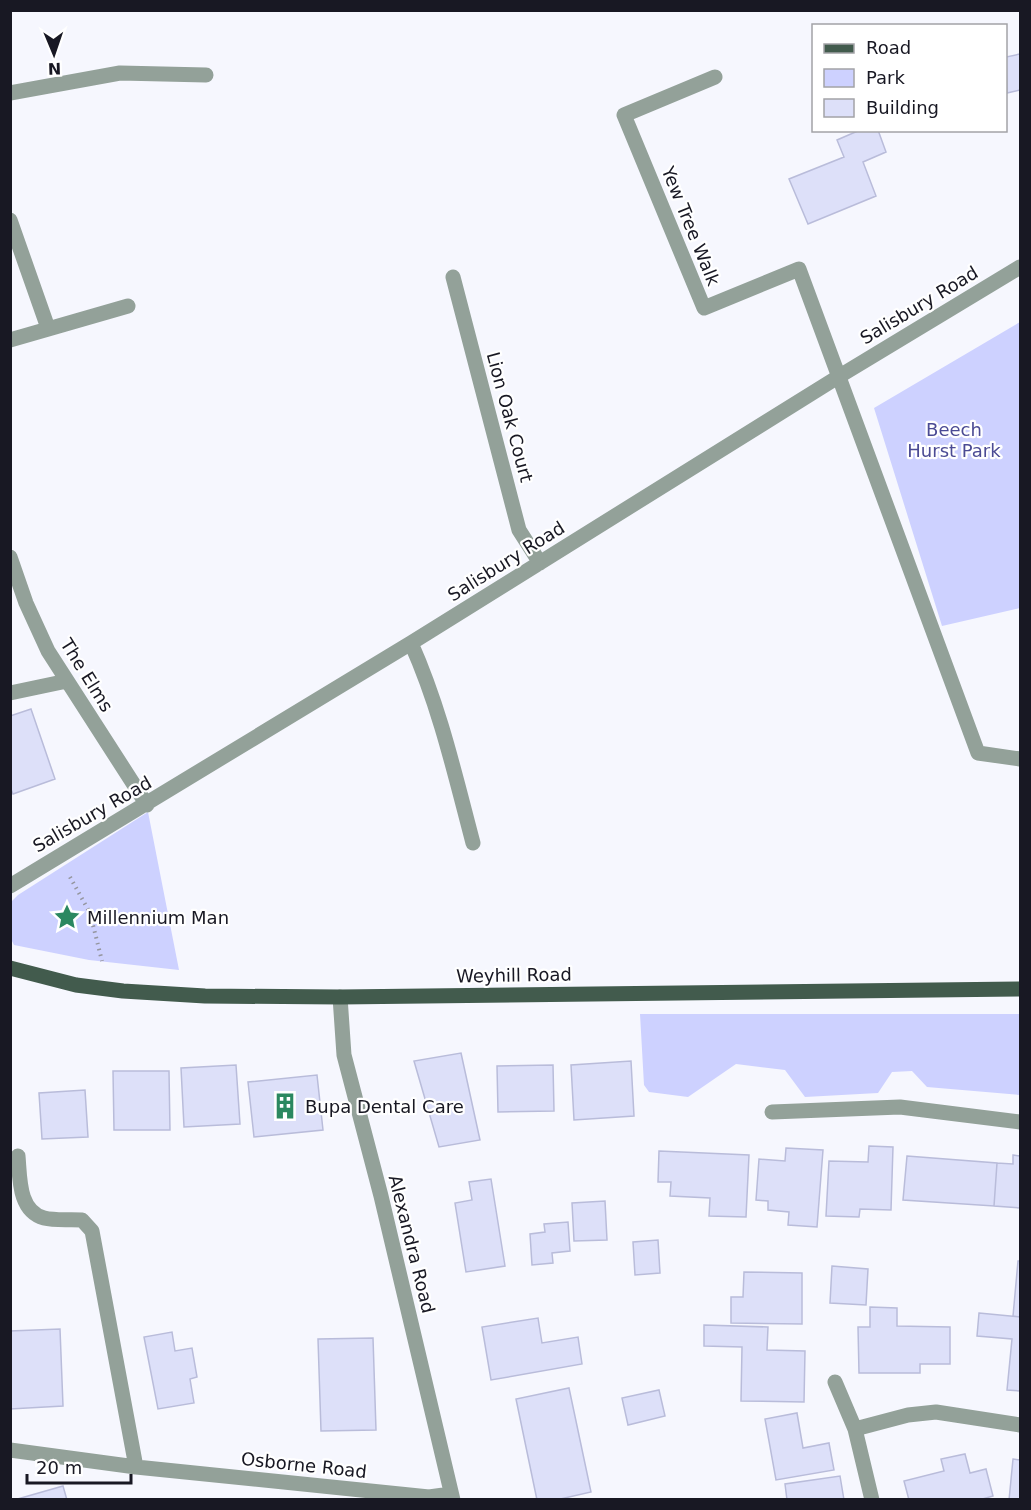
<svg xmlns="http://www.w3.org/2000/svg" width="1031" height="1510" viewBox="0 0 1031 1510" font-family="'DejaVu Sans',sans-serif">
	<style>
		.green { fill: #cdd1ff }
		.building { fill: #dde0f9; stroke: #b9bcda; stroke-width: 1.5 }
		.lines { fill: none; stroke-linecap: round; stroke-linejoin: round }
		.path { stroke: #95969f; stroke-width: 4; stroke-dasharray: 1.5 4.5; stroke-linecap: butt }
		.minor { stroke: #93a199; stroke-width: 15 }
		.major { stroke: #425b4d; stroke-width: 15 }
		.labels { text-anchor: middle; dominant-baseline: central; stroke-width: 4.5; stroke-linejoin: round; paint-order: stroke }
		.street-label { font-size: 18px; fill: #181823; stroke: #fff }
		.park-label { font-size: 18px; fill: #4b4b94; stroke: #fff }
		.poi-label { font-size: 18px; fill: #181823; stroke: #fff; text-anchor: start }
	</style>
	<rect width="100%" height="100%" fill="#f6f7fe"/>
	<path class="green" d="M1020,322V608L942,626L874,408Z
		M148,812L179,970L89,960L14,945L11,939L10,903L18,895Z
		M640,1014H1020V1095L927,1087L912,1071L892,1072L878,1093L805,1097L785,1070L736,1064L688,1097L649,1092L644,1085Z"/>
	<path class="building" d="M1020,54V90L1007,93L1006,57Z
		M860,130H878L886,152L863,162L876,196L808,224L789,179L844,157L837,140Z
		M31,709L55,779L13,794L10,787V716Z
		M461,1053L480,1140L439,1147L414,1061Z
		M631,1061L634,1116L574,1120L571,1065Z
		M236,1065L240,1124L184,1127L181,1068Z
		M553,1065L554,1111L498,1112L497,1066Z
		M113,1071H169L170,1130H114Z
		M317,1075L323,1130L254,1137L248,1082Z
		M85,1090L88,1137L42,1139L39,1093Z
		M869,1146L893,1147L891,1210L860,1209L859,1217L826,1216L829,1161L868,1162Z
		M786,1148L823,1150L817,1227L788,1225L789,1212L768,1210V1201L756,1200L759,1159L785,1161Z
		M659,1151L749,1155L746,1217L709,1216L710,1198L670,1196L671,1182H658Z
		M1013,1155L1020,1156V1208L994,1206L997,1163L1013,1164Z
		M907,1156L997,1163L994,1206L903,1200Z
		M491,1179L505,1266L466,1272L455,1203L472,1200L469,1182Z
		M605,1201L607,1240L574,1241L572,1203Z
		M568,1222L570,1251L552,1253L553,1263L532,1265L530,1234L545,1232L544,1224Z
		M658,1240L660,1273L635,1275L633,1242Z
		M1018,1261H1020V1317L1013,1316Z
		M832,1266L868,1269L866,1305L830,1303Z
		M744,1272L802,1273V1324L731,1323V1297H743Z
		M870,1307L897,1308V1326L950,1327V1364H920V1373H859L858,1327H870Z
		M979,1313L1020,1317V1391L1007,1390L1012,1339L977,1336Z
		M538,1318L542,1343L578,1337L582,1364L491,1380L482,1327Z
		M704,1325L768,1327L767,1350L805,1351L804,1402L741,1401L742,1347L704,1346Z
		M60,1329L63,1406L10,1409V1331Z
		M172,1332L175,1351L192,1348L197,1377L190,1379L194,1403L158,1409L144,1337Z
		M373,1338L376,1430L321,1431L318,1339Z
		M569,1388L591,1492L556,1500H537L516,1399Z
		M659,1390L665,1416L628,1425L622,1398Z
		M797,1413L803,1448L829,1443L834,1470L776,1480L765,1419Z
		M965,1454L970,1473L986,1469L993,1496L979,1500H909L904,1481L944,1471L941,1459Z
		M1013,1459L1020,1460V1500H1009Z
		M840,1476L844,1500H787L785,1484Z
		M63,1486L67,1500H14Z"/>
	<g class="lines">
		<path class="path" d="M70,877L90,913L102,961"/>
		<path class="minor" d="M715,77L624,115L704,308L799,269L978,753L1020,759
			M10,93L120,73L206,75
			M10,220L48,328
			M453,277L519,530L540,563
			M10,340L128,306
			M10,557L26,603L48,651L147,805
			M411,643C440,708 455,775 473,843
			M10,693L67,681
			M10,886L411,643L838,377L1020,267
			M340,997L344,1055L381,1196L453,1500
			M772,1112L900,1107L1020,1122
			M18,1156C20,1177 18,1211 44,1218C56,1221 70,1219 82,1220L92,1231L136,1467
			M835,1382L855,1429
			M10,1450L136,1467L429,1497L451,1494
			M872,1500L855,1429L908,1415L936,1412L1020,1425"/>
		<path class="major" d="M10,968L76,985L123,991L205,996L340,997L1020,989"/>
	</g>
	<defs>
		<g id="sight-bare" transform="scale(2.07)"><path d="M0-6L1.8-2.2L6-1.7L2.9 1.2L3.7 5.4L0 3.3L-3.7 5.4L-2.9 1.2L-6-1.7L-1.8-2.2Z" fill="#2b8860" stroke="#fff" stroke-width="2.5" paint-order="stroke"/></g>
		<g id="building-bare" transform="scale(2.07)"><path d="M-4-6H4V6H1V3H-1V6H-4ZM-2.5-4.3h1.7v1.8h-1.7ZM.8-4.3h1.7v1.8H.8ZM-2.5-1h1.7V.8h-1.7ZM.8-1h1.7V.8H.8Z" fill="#2b8860" stroke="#fff" stroke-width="2.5" paint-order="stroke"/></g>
	</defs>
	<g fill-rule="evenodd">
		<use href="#sight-bare" x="67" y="917"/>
		<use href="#building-bare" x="285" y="1106"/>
	</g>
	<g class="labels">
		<g class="street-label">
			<text transform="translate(691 226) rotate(68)">Yew Tree Walk</text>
			<text transform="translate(919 305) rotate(-31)">Salisbury Road</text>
			<text transform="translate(510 417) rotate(75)">Lion Oak Court</text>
			<text transform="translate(506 561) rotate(-32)">Salisbury Road</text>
			<text transform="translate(87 675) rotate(58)">The Elms</text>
			<text transform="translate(92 814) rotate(-30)">Salisbury Road</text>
			<text transform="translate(514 975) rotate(-1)">Weyhill Road</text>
			<text transform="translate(412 1244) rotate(76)">Alexandra Road</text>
			<text transform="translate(304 1465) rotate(6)">Osborne Road</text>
		</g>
		<g class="park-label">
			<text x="954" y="429">Beech<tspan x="954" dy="21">Hurst Park</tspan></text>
		</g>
		<g class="poi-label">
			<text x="87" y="917">Millennium Man</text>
			<text x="305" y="1106">Bupa Dental Care</text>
		</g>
	</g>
	<rect width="1031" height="1510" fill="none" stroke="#181823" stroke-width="24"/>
	<rect x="812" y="24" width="195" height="108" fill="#ffffff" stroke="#a3a3a7" stroke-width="1.5"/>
	<rect x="824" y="44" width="30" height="9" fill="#425b4d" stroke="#a3a3a7" stroke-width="1.5"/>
	<text x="866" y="54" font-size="18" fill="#181823">Road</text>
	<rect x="824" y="69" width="30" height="18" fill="#cdd1ff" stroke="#a3a3a7" stroke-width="1.5"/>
	<text x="866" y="84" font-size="18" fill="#181823">Park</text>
	<rect x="824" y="99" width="30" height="18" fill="#dde0f9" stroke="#a3a3a7" stroke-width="1.5"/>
	<text x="866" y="114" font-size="18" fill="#181823">Building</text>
	<g transform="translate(54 54) rotate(178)" stroke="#ffffff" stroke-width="4.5" paint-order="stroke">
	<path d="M0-4.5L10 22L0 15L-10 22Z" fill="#181823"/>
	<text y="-9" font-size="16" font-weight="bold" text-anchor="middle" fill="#181823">N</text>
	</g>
	<path d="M27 1474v9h104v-9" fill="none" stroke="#181823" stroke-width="3"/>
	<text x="36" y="1474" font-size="18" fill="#181823" stroke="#ffffff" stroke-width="4.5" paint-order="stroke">20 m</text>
</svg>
